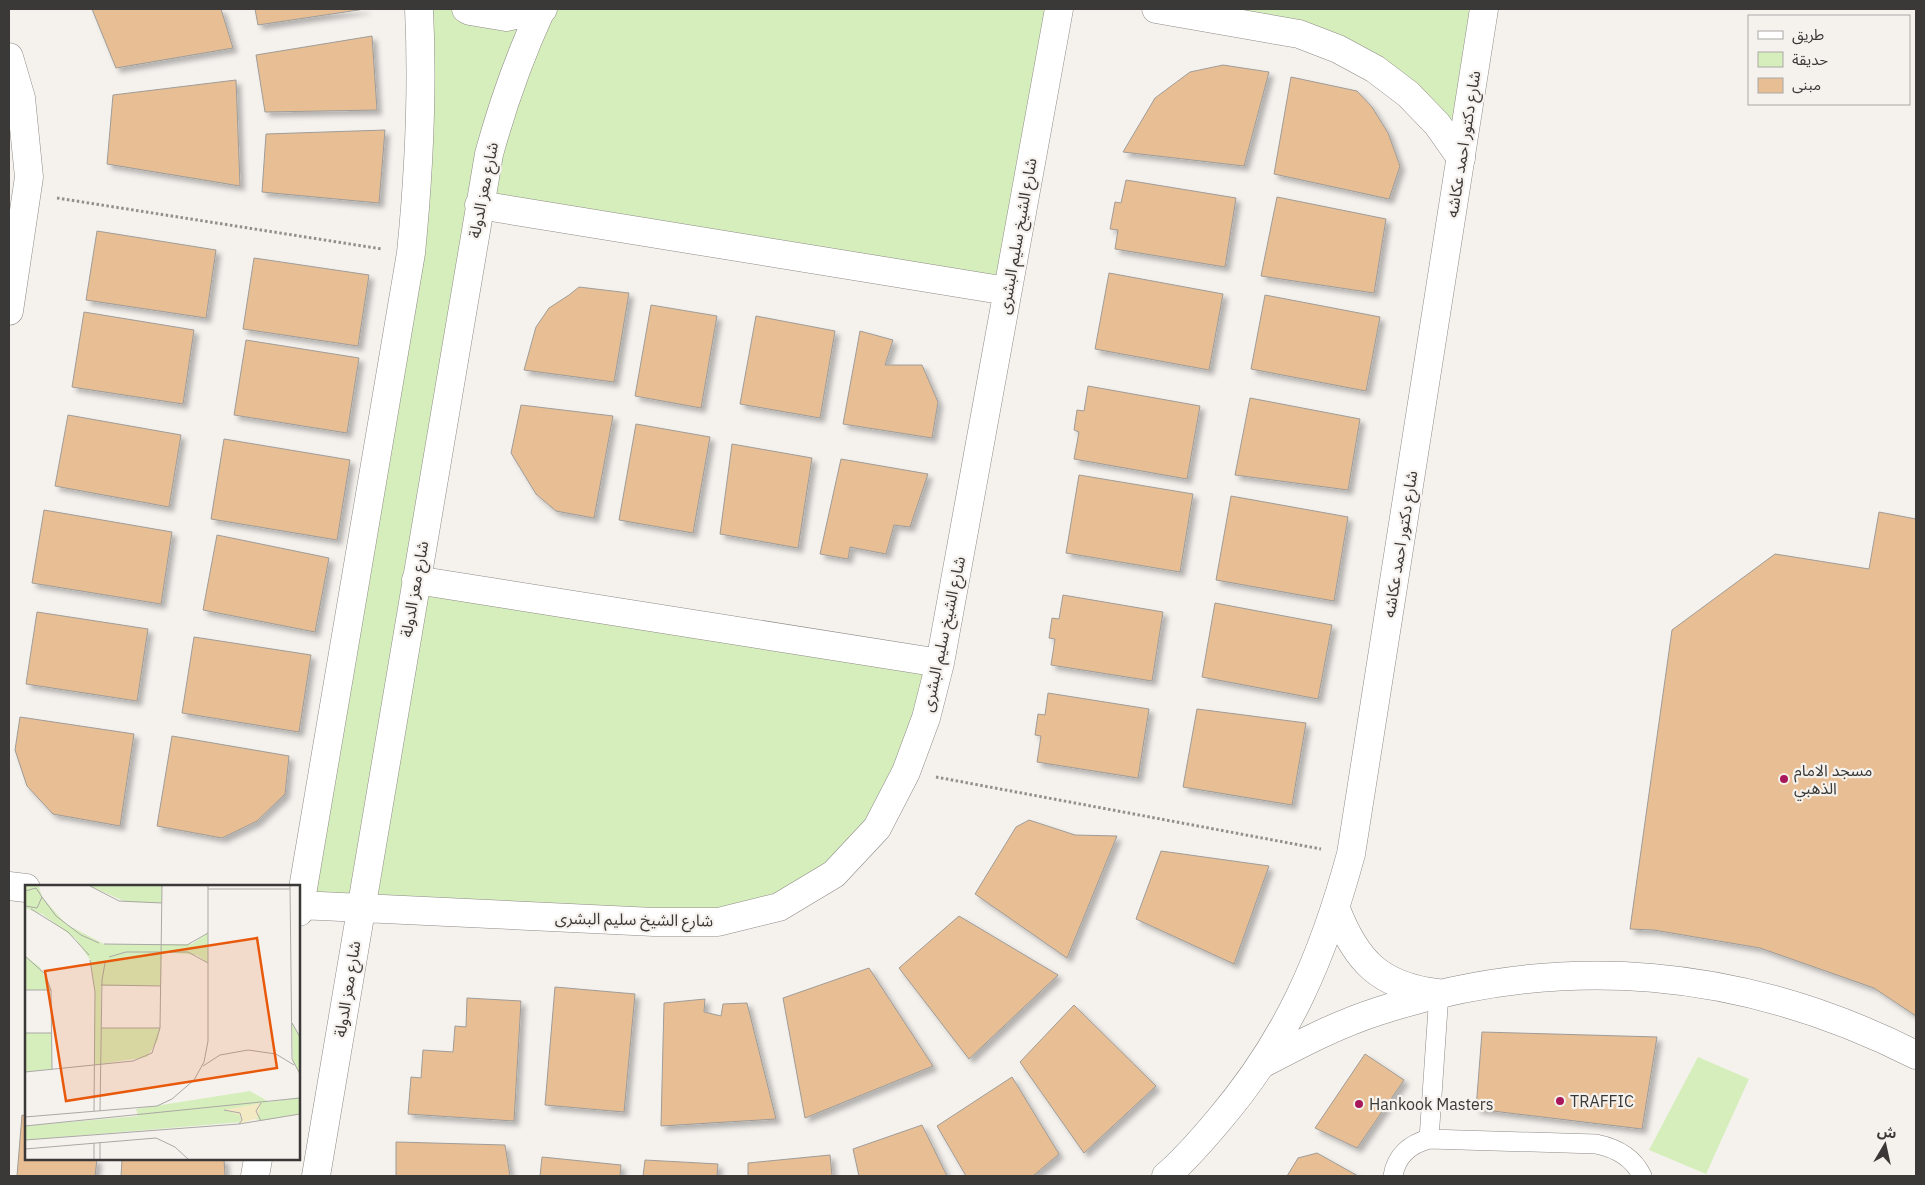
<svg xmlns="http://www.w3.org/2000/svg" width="1925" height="1185" viewBox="0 0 1925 1185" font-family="'IBM Plex Sans','Noto Sans Arabic',sans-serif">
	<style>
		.green { fill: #d6eebb }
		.building { fill: #e8be94; stroke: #9f9c98; filter: url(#shadow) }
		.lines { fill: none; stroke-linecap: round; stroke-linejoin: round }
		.lane-casing { stroke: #8e8a87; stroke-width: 20 }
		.street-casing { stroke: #8e8a87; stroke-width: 29 }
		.secondary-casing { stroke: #8e8a87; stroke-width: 29 }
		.path { stroke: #92908d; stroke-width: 3; stroke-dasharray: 2.5 2.5; stroke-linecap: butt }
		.lane { stroke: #fff; stroke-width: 19 }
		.street { stroke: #fff; stroke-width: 28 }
		.secondary { stroke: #fff; stroke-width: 28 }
		.poi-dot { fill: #a6185a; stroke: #f5f2ee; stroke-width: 2 }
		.labels { text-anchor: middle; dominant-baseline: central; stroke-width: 4.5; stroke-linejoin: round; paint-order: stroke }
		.street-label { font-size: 16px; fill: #3a3937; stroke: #f5f2ee }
		.poi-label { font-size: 16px; fill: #3a3937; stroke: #f5f2ee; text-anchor: start }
		.inset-road { fill: none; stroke: #aaa8a5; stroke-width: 1 }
		.view { fill: #e8590c; fill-opacity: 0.15; stroke: #e8590c; stroke-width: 2.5 }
		.inset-edge { fill: none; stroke: #3a3937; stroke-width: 2.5 }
	</style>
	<defs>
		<filter id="shadow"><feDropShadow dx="4.5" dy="4.5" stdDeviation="2.5" flood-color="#0004"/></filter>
	</defs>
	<rect width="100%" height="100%" fill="#f5f2ee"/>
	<path class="green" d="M419,9H1059L1007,291L480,205L416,579L940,663L926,718L834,874L718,922L300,905L411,253Z
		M1156,9H1484L1461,158L1375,69Z
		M1698,1057L1749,1079L1706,1174L1649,1150Z"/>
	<path class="building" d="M92,9H221L233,48L116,68Z
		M255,9H365L258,25Z
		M372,36L377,110L265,112L256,55Z
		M1223,65L1269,72L1244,166L1123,152L1155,98L1190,72Z
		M1291,77L1357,91L1372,107L1388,133L1400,166L1389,199L1274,174Z
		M236,80L240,186L107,164L113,95Z
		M385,130L379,203L262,192L266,134Z
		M1126,180L1236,198L1225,267L1115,249L1118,230L1110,229L1115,202L1121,203Z
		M1277,197L1386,219L1374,293L1261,276Z
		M97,231L216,250L206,318L86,300Z
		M254,258L369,275L358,346L243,329Z
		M1109,273L1223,294L1209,370L1095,349Z
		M579,287L629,293L614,382L524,370L536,327L549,308L569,295Z
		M1265,295L1380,317L1366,391L1251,369Z
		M651,305L717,316L701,408L635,396Z
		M84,312L194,330L183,404L72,387Z
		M756,316L835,331L820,418L740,404Z
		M860,331L893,340L885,365H922L938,402L932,438L843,424Z
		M246,340L359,358L347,433L234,415Z
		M1088,386L1200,406L1187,479L1074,459L1079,432L1074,430L1077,410L1084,411Z
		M1250,398L1360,419L1348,490L1235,475Z
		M521,405L613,416L594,518L556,511L536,494L511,453Z
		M68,415L181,435L169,507L55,486Z
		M636,424L710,437L693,533L619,520Z
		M224,439L350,460L337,540L211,519Z
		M732,444L812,458L798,548L720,534Z
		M841,459L928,474L910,527L894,525L886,554L850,547L848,559L820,554Z
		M1079,475L1193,494L1180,572L1066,553Z
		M1231,496L1348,517L1334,601L1216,580Z
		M44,510L172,532L161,604L32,583Z
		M1879,512L1916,519V1016L1874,988L1760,948L1654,930L1630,929L1672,630L1775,554L1869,569Z
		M217,535L329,558L315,632L203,610Z
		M1063,595L1163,612L1152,681L1051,665L1055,639L1049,638L1052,618L1059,619Z
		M1215,603L1332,625L1318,699L1202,677Z
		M37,612L148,629L137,701L26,684Z
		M194,637L311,655L299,732L182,713Z
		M1048,693L1149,709L1138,778L1037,762L1041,736L1035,735L1038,714L1045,715Z
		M1197,709L1306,723L1292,805L1183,787Z
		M20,717L134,734L120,826L53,814L27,786L15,750Z
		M172,736L289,756L285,794L257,821L222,838L157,826Z
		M1029,820L1075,835L1117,836L1067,958L975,894L1016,827Z
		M1161,851L1269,866L1234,964L1136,919Z
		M959,916L1058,975L969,1059L899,968Z
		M869,968L933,1066L805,1118L783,998Z
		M555,987L635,994L624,1112L545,1105Z
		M467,998L521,1001L514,1121L408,1114L411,1077L421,1078L423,1050L453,1052L455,1026L466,1027Z
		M705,999L704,1012L721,1016L723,1004L747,1003L776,1119L661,1126L664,1003Z
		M1074,1005L1156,1086L1084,1153L1020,1062Z
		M1482,1032L1657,1037L1642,1129L1476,1109Z
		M1365,1054L1404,1080L1357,1148L1315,1128Z
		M1012,1077L1059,1154L1033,1176H966L937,1126Z
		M22,1115L26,1116V1159H97L95,1176H17Z
		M922,1125L947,1176H859L853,1149Z
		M396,1142L505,1145L510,1176H396Z
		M1317,1153L1358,1176H1287L1298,1158Z
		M830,1155L832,1176H748V1163Z
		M542,1157L621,1165L620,1176H540Z
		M122,1159H224L225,1176H121Z
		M645,1160L718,1164L717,1176H643Z"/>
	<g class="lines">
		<g class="lane-casing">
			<path id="lane" d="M1429,1139L1439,993
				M1393,1176C1396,1156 1410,1144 1429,1139L1596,1144C1616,1148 1633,1157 1642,1176"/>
		</g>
		<g class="street-casing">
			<path id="street" d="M466,9L470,11L506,17L543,9
				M1156,9L1299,34L1338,49L1375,69L1408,94L1437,124L1461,158
				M9,57L21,98L29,177L9,311
				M479,205L1007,291
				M416,580L940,663
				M9,886L26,888
				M299,905L654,922H718L779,907L834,874L877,828L906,772L926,718L940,663L1059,9
				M299,912L411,253C419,172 423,90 419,9
				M255,1176L258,1159
				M316,1176L489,154C503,103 519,58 541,10"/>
		</g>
		<g class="secondary-casing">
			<path id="secondary" d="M1336,909C1356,961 1380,986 1437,993
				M1262,1064C1300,1044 1338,1024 1379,1011C1563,951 1744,968 1916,1055
				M1166,1176C1185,1160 1202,1140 1218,1121C1288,1039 1323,957 1351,854L1484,9"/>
		</g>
		<path class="path" d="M57,198L382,249
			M936,777L1321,849"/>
		<use href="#lane" class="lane"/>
		<use href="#street" class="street"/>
		<use href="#secondary" class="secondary"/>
	</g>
	<g class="poi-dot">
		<circle cx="1784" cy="779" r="5"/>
		<circle cx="1560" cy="1101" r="5"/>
		<circle cx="1359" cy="1104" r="5"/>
	</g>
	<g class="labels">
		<g class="street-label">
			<text transform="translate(1463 144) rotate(-81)">شارع دكتور احمد عكاشه</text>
			<text transform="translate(483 190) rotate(-79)">شارع معز الدولة</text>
			<text transform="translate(1017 236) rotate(-80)">شارع الشيخ سليم البشرى</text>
			<text transform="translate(1400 544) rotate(-81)">شارع دكتور احمد عكاشه</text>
			<text transform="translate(414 589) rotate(-80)">شارع معز الدولة</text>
			<text transform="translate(943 634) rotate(-78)">شارع الشيخ سليم البشرى</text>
			<text transform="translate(634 919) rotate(1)">شارع الشيخ سليم البشرى</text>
			<text transform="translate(347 989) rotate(-81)">شارع معز الدولة</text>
		</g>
		<g class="poi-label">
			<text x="1794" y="770">مسجد الامام<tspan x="1794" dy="18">الذهبي</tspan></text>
			<text x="1570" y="1101">TRAFFIC</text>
			<text x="1369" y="1104">Hankook Masters</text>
		</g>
	</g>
	<g transform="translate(25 885)">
		<rect width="275" height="275" fill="#f5f2ee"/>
		<path d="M0,1H14L17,12L41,39L79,59H167L183,48V78L172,70L137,67L136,101H76V143H135L133,155L122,172L69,180L70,107L65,75L51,54L17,29L0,23ZM65,1H137V18L101,17ZM0,71L15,82L26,105H0ZM267,138L275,152V189L268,177ZM0,148H27V184L0,187ZM225,206L244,217L275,212V229L236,236L214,227L217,237L0,255V241L113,231L111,224Z" fill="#d6eebb"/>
		<path d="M236,218L233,233L214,239L217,231L199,225Z" fill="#f3e9c3"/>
		<path class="inset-road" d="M65,1L94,16L137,18M265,1L267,174L275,189M183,4H265M0,6L11,3L17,12L12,23L0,21M17,12L31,31L56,50L74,58M6,24L43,47L64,70M79,59L162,60L183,48M0,71L20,89L26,105L27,184M84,72L101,67H163L183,78M65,75L70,107L69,226M76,100L136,101M0,105H26M267,138L275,152M76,143H135M0,148H27M178,181L195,170L223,165L251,169L269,180M0,187L108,176L127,168L135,143L137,1M236,218L231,226L236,236M199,225L215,228L217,235L214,239M75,226L77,95L80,78M0,232L132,221L147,214L169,195L179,177L183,156V1M0,241L275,213M0,255L214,239L275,229M75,257V274M69,258V274M0,264L131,253L150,262L163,274"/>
		<path class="view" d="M232,53L252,183L41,216L20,86Z"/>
		<rect width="275" height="275" class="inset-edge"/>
	</g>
	<rect width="1925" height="1185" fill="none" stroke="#3a3937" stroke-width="20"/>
	<rect x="1748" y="15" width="162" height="90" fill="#f5f2ee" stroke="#aaa8a5"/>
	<rect x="1758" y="31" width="25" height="8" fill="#ffffff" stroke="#aaa8a5"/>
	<text x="1792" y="40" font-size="15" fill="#3a3937">طريق</text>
	<rect x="1758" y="52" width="25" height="15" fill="#d6eebb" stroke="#aaa8a5"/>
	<text x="1792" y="65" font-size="15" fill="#3a3937">حديقة</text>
	<rect x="1758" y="78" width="25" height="15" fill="#e8be94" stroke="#aaa8a5"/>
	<text x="1792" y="90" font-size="15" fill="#3a3937">مبنى</text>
	<g transform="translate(1885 1145) rotate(9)" stroke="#f5f2ee" stroke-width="4" paint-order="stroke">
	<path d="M0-4L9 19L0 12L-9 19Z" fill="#3a3937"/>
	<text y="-8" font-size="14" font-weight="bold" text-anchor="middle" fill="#3a3937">ش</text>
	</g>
</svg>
